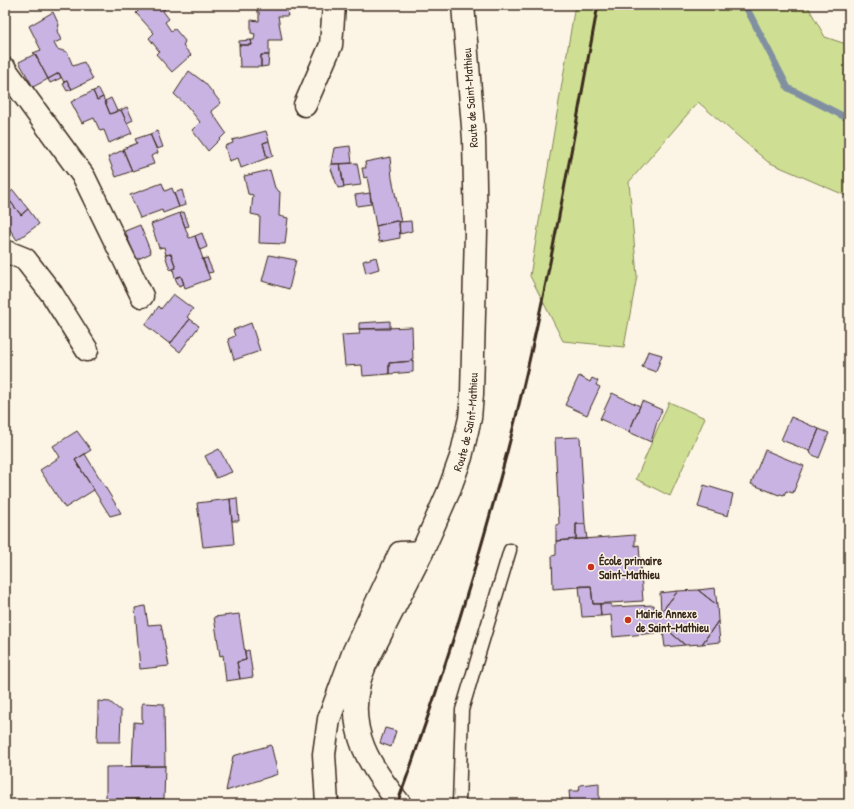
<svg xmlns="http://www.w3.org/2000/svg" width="854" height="809" viewBox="0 0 854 809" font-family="'Patrick Hand',sans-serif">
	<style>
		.green { fill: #cedf93; stroke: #848458 }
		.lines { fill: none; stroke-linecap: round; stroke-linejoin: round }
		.stream { stroke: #8190a1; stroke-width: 7 }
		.building { fill: #c9b3e2; stroke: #3b2a1e }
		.service-casing { stroke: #3b2a1e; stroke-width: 15 }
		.minor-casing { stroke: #3b2a1e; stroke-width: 25 }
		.tertiary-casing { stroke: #3b2a1e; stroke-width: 25 }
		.service { stroke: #fcf5e5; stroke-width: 12 }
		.minor { stroke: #fcf5e5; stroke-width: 22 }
		.tertiary { stroke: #fcf5e5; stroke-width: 22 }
		.rail { stroke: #3b2a1e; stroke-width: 3 }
		.poi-dot { fill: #c8321e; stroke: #fcf5e5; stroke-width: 1.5 }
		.labels { text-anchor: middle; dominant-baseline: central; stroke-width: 3; stroke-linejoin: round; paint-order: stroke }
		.street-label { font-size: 12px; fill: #3b2a1e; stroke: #fcf5e5 }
		.poi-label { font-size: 12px; font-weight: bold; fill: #3b2a1e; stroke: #fcf5e5; text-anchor: start }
	</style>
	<rect width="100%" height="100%" fill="#fcf5e5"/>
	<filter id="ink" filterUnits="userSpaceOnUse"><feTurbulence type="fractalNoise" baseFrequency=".025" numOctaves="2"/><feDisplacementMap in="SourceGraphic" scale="8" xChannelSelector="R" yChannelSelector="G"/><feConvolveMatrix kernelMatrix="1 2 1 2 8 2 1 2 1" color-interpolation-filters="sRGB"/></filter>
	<g filter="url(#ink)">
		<path class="green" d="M575,5H807L825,37L849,45V197L768,162L698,102L629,182L637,276L624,347L563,341L530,276Z
			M669,402L705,418L670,496L636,479Z"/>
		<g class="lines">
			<path class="stream" d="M745,5L788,88L849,119"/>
		</g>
		<path class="building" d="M144,5L167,6L163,11L169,19L165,22L171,31L175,29L185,41L183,46L191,55L172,72L156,54L159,51L149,38L154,33L136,13Z
			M257,5H286L288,16H278L282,40H269V55H261V67H240L239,45H252L251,40H254L255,34L251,33V20L259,21V12H257Z
			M53,12L59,25L57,31L61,40L54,43L57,49L67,52L73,66L84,62L93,79L72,89L67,81L64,82L59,73L48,79L35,54L33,53L41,50L29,26Z
			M251,40L252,45H239V41Z
			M35,54L48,79L33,87L19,62Z
			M261,55H269L268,66L261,67Z
			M189,71L205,83L221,103L211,111L226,133L208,151L192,130L200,122L187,106L174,94Z
			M59,73L61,78L50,83L48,79Z
			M67,81L72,89L67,91L63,84L65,83L64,82Z
			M99,89L103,97L97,100L93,91Z
			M93,91L97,100L103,97L110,114L121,110L132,133L109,143L104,130L100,131L94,118L82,123L71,102Z
			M111,98L117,111L110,114L105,101Z
			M127,107L133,120L127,123L121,110Z
			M157,131L163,147L157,149L150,134Z
			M266,131L269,141L263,143L267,158L241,168L238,158L229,161L225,146L233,143L232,140Z
			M150,134L158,153L151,156L154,164L132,171L123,149L137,143L135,139Z
			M269,141L273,156L267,158L263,143Z
			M350,146L352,163L331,164L334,148Z
			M123,150L132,171L116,177L108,157Z
			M390,157L392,178L401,222L396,221L376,226L367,177L364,178L362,168H366L365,162Z
			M357,163L361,185L344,187L340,164Z
			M331,164H340L344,187L338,188L330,166Z
			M270,170L275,188L280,192L279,216L288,218L285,244L259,243L260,216L251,214L253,195L248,194L244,176Z
			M162,183L165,191L172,188L179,207L163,213L162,210L140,218L130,195Z
			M13,190L28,209L21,215L6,196Z
			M182,190L186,205L179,207L174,193Z
			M370,193L371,204L357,206L355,195Z
			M5,195L21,215L28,209L39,224L17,240L8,227L5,229Z
			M184,212L189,226L185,227L180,213Z
			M180,213L189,238L195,236L210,279L185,288L181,276L175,278L173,269L176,268L171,254L166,255L164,247L159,248L151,224Z
			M396,221L399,222L400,238L379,242L376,226Z
			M411,221L412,231L400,234L399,222Z
			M140,225L151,253L136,260L125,231Z
			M202,233L207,247L200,250L195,236Z
			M171,254L176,268L170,270L165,255Z
			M269,255L296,260L289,289L262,281Z
			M376,257L379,269L366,273L363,261Z
			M207,258L213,272L208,273L202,259Z
			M181,276L184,284L179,286L175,278Z
			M173,294L193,309L187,317L190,319L170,344L145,325L159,306L161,309Z
			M190,319L199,326L180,352L170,344Z
			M390,321V329H359V323Z
			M251,323L260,351L234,360L228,339L235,336L233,330Z
			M412,327L413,361L389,363V374L363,376L362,365L345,366L342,335L360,334L359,329Z
			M648,351L662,355L656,372L642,367Z
			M413,361V372L389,374V363Z
			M579,376L590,382L592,378L598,381L596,385L600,387L587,415L565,405Z
			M612,393L640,406L629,432L600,419Z
			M642,401L662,410L657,422L651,442L629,432Z
			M791,417L819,429L810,451L781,440Z
			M819,429L829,433L819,458L811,454L810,451Z
			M77,431L91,450L75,460L94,490L65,508L40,470L60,457L53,446Z
			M580,437L585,524H576V539L556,541V525L559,524L555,438Z
			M219,449L232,472L216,478L205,456Z
			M765,450L804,466L793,493L786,491L784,495L780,494L779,495L751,484Z
			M85,454L121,513L110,516L75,460Z
			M704,485L733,494L728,516L698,507Z
			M237,498L239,521H232L230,499Z
			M230,499L234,544L203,547L197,503Z
			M576,524H585L587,539H576Z
			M635,535V546L639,545L643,601L593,604L591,586L553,589L552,556L556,555V541Z
			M579,586H591L593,604H600L601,616L582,617Z
			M715,588L717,605L698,590Z
			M698,590L717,605L718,621L702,644L685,645L662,625H654L656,633L613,637L611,615L601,616L600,604H611V607L654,605V613L661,612L678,591Z
			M678,591L661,612L660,593Z
			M145,606L148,625L161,624L169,666L140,669L135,608Z
			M239,614L246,660L237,662L240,679L226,681L223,655L220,656L214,617Z
			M718,621L720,642L702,644Z
			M662,625L685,645L665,647Z
			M249,650L253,677L240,679L237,662L246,660L245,651Z
			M98,701L110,702L121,711L120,742H97L98,712Z
			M142,703L164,704L165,766H132L134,722L142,723Z
			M385,728L396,731L391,747L380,743Z
			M271,745L278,774L226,791L233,756Z
			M165,766L164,799H106V767Z
			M599,783V803L595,804H573V802H570L569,791H579L580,785Z
			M136,799H164V804H136Z"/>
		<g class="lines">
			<g class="service-casing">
				<path id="service" d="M459,804L462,710L510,550"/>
			</g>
			<g class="minor-casing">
				<path id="minor" d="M5,69L84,177L142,296
					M305,105L331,45L334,5
					M5,251L25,259L52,294L87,350
					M327,804L324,754L329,719L354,651L400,553L422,552"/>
			</g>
			<g class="tertiary-casing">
				<g id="tertiary">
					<path id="s1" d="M400,804C370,767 347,732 359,683C360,677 363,671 365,665L422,552L448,493L461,457L470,418L472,394L476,231L474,139L463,5"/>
				</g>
			</g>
			<use href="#service" class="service"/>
			<use href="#minor" class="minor"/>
			<use href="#tertiary" class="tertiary"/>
			<path class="rail" d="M397,804C439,690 475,574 506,456C545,308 570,155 598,5"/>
		</g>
	</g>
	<g class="poi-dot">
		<circle cx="591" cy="567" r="4"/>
		<circle cx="628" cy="620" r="4"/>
	</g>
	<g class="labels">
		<g class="street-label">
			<text transform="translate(470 98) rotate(-94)">Route de Saint-Mathieu</text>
			<text stroke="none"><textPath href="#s1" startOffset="417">Route de Saint-Mathieu</textPath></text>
		</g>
		<g class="poi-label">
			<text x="599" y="560">École primaire<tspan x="599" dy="14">Saint-Mathieu</tspan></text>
			<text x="636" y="613">Mairie Annexe<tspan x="636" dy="14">de Saint-Mathieu</tspan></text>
		</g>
	</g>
	<rect width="854" height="809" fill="none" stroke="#fcf5e5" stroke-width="20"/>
	<rect x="10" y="10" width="834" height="789" fill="none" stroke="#3b2a1e" stroke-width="1.5" filter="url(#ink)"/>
</svg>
